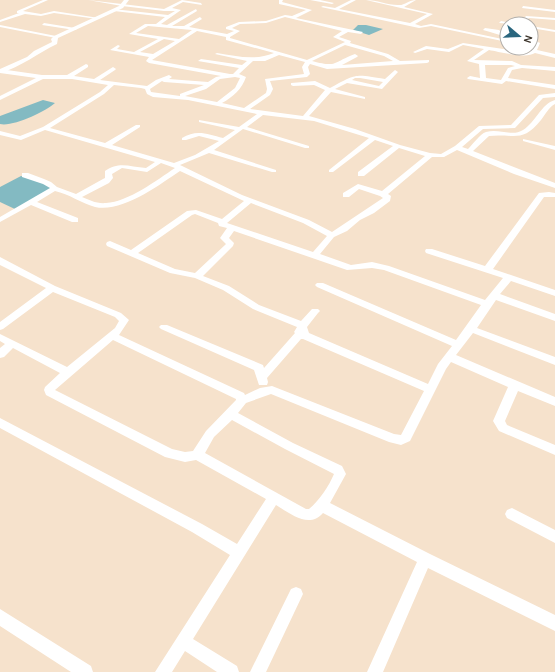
<svg xmlns="http://www.w3.org/2000/svg" width="555" height="672" viewBox="0 0 555 672" font-family="Karla,sans-serif">
	<style>
		.water { fill: #83bac2 }
		.lines { fill: none; stroke-linecap: round; stroke-linejoin: round }
		.minor { fill: #fff; fill-rule: evenodd }
		.tertiary { fill: #fff; fill-rule: evenodd }
	</style>
	<rect width="100%" height="100%" fill="#f6e2cc"/>
	<path class="water" d="M358,25H366L383,29L369,35L353,30Z
		M43,100L55,103C45,112 13,127 0,124V116Z
		M21,176L47,183L52,189L17,210L0,202V187Z"/>
	<g class="lines">
		<path class="minor" d="M43,0H48L23,11L41,14L54,11L99,18L97,19L54,13L41,16L25,14L0,22V20L19,13H17V11Z
			M88,0L164,9L182,0L201,3L202,5L183,2L172,8L181,10L161,24L167,25L196,9L197,11L172,26H184L200,17L202,19L189,27L227,34L234,31L226,29V27L239,22L266,21L285,15L292,16L306,10L279,4V0H283L282,2L312,10L296,18L363,32L361,34L348,32L339,37L351,41L350,43L388,54L400,61L429,60V62L427,63L327,69L310,64L308,67L310,74L307,77L270,81L273,89L270,95L250,109L303,116L325,90L314,85L293,86L291,85V83L315,81L330,88C357,73 355,74 385,79L395,70L398,72L382,89L347,83L335,89L365,97V99L331,92L309,116L355,129L400,145L430,153L441,154L455,146L479,126L511,125L539,95L555,93V97L543,98L515,128L483,129L462,147L468,149C473,144 480,134 486,132C499,128 512,137 523,130C536,122 541,104 555,100V104C549,107 545,115 541,120C522,144 513,133 489,136L473,151L555,183V188L514,174L457,150L444,157H432L388,194L391,196L390,201L374,213L360,220L347,231L334,237L320,254L351,265L372,262L389,266L485,300L503,278L426,253L425,251L426,249H432L485,266L539,193L549,192L555,193V197H544L493,269L555,290V296L511,281L500,294L555,314V321L496,300L477,328L555,357V365L473,333L456,355L555,397V406L518,391L505,421L507,425L555,445V455L499,431L493,421L508,387L451,362L446,369L410,441L401,445L389,442L271,394L246,403L238,413L293,443L342,466L346,474L330,503L430,554L555,615V631L428,568L383,672H367L417,562L323,513C309,529 291,514 276,505L193,639L237,666L239,672H217L185,651L172,672H155L230,555L192,532L0,428V418L202,524L237,544L266,499L196,460L185,462L165,457L46,395L44,390L45,387L60,373L13,348L4,357L0,358V348L5,344L0,341V334L67,367L115,328L119,321L115,317L53,292L3,329L0,330V322L46,288L0,265V257L55,286L121,313L129,320L119,335L244,393L245,395L260,388L272,386L394,434L401,435L424,391L303,339H301L267,378L268,382L267,385H259L254,370L161,329L159,327L161,325H167L263,365L264,368L295,333L294,332L297,327L253,309L223,290L195,278L170,273L107,246L106,244L107,242L110,241L131,250L187,211L196,210L222,219L244,201L180,171C159,185 122,213 95,207C81,203 69,194 55,191L37,202L78,218V222H72L31,205L0,222V217L50,188L43,184L22,177V173H28L44,179L51,182L57,187L76,194L103,179L105,178V171C119,161 130,167 146,168L155,162L45,130L21,140L0,135V131L20,136L43,127L100,92L108,85L72,79H43L0,100V96L36,78L0,73V69L42,75H67L86,64L88,65V67L74,76L94,79L113,67L116,69L115,70L100,80L147,86L156,80L169,75L172,77L169,79L208,82L216,77L221,76L149,63L146,61L149,57L110,50L118,45L120,46L117,49L134,52L158,39L129,34L145,24H156L165,17L114,11L113,9L168,15L175,11H164L122,6ZM285,17L342,31L333,37L345,42L307,60L230,38V37L240,31L232,28L240,24L266,23ZM148,26L192,30L179,39L136,33ZM197,31L226,37V40L274,53C255,61 236,56 217,53L215,54L247,61L242,65L201,59L198,61L239,68L233,74H230L152,60ZM164,39L175,41L153,54L140,52ZM345,45L384,56L393,61L342,65L357,57L358,56L355,54C333,62 338,68 312,61ZM279,55L305,62L302,67L304,74L265,79L267,89L266,93L244,108L222,103C233,97 242,89 246,77L239,74L253,61H265ZM235,77L240,78L235,88L217,102L185,96L206,89L220,79ZM355,78H360L383,82L379,86L352,80ZM162,81L164,82L204,85L180,94V96L151,92L150,89ZM114,85L141,88L145,89L147,94L153,97L188,100L257,114L239,127L199,120V122L235,130L223,138C208,134 196,129 182,138V140H186L199,136L219,141L195,155L174,163L112,145L140,127V125H136L105,143L50,128L104,94ZM263,115L314,121L369,138L329,170V172H333L375,140L393,146L358,172V176H364L399,148L425,156L382,191L358,184L343,193V197H349L359,189L380,196L383,198L332,232L309,220L242,195L180,165L209,153L272,172H276V170L214,150L243,129L305,148H309V146L247,127ZM161,163L175,168C157,180 128,202 106,203C97,204 89,200 82,197L109,183L113,178L112,174L122,168L147,172ZM251,203L303,223L327,236L313,252L227,223ZM195,214L218,223L219,226L227,228L220,238L226,244L225,245L195,273L175,269L138,253L192,215ZM234,231L347,270L372,268L384,270L481,305L456,340L323,283H317L315,285L317,287L452,346L438,364L428,384L309,333L307,327L318,313L320,311L318,309H312L301,321L259,305L229,286L203,276L233,246L234,243L229,238ZM113,340L236,399V400L206,431L193,451L185,452L172,449L55,390ZM232,420L285,449L334,474C329,486 319,501 309,509H306L205,453L214,437Z
			M310,0H320L334,3L332,4Z
			M351,0H356L339,9L410,23L427,14L366,0C377,0 387,5 398,5C404,6 409,0 416,0L404,7L433,14L415,24L421,26L431,24L507,40V42L431,26L419,28L321,7L323,6L335,8Z
			M523,6L555,10V12L522,8Z
			M526,16L555,18V20L529,18L524,24H519Z
			M501,21L516,24L499,23Z
			M44,23L75,28L77,29L75,30L42,25Z
			M0,25L56,36L58,37L56,38L0,27Z
			M531,26L555,30V32L531,28Z
			M485,28L499,30L502,33L507,35V37C498,35 492,32 483,30Z
			M531,39L540,43L537,50L555,54V58L535,53C526,59 500,52 489,50L474,60L512,61L521,65L555,67V71L522,68L512,70L508,78L555,85V89L506,81L502,84L468,79L467,78L470,76L480,78L479,64L467,61L484,49L463,45L449,52L427,49L415,53L413,52L426,46L448,49L463,43L529,53L535,44L531,42ZM485,65H511L515,66L508,68L501,80L486,78Z
			M523,139L555,146V150L523,141Z
			M512,508L555,530V543L507,518L505,514L507,510Z
			M296,587L301,589L303,594L266,672H250L291,589Z
			M0,609L91,666L93,672H71L0,626Z"/>
		<path class="tertiary" d="M124,0H129L123,8L58,38L57,44C38,53 21,67 0,73V69L27,57L34,51L52,42L51,39L54,36L119,6Z"/>
	</g>
	<g transform="translate(519 36) rotate(109)"><circle r="19" fill="#ffffff" stroke="#b1aeaa"/>
	<path d="M0-3L7 15L0 10L-7 15Z" fill="#2a667e"/>
	<text y="-6" font-size="11" font-weight="bold" text-anchor="middle" fill="#3c342b">N</text>
	</g>
</svg>
